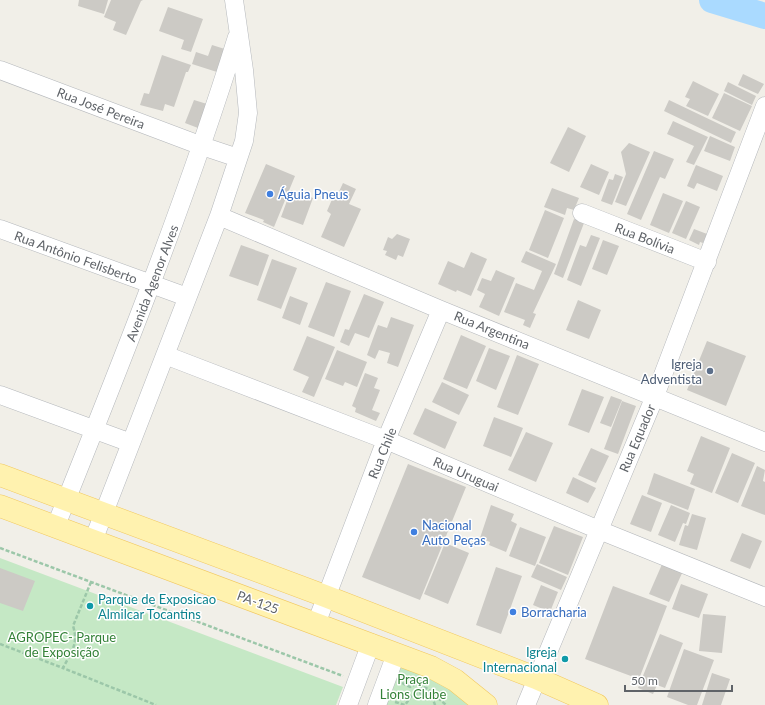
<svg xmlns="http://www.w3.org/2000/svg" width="765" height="705" viewBox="0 0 765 705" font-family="Lato,sans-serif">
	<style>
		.green { fill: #c5e8c5 }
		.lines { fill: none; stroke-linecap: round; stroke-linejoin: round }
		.river { stroke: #aadaff; stroke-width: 26 }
		.building { fill: #cccac5 }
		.minor-casing { stroke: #b5b8bc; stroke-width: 19 }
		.major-casing { stroke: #f2c960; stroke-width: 23 }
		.path { stroke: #9cc7a9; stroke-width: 2.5; stroke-dasharray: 4 2; stroke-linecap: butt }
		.minor { stroke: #fff; stroke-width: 18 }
		.major { stroke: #fff2af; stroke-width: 22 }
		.shop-dot { fill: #3f7fe0; stroke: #fff; stroke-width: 1.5 }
		.service-dot { fill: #5c6f8a; stroke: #fff; stroke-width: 1.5 }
		.culture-dot { fill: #0f9aa8; stroke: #fff; stroke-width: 1.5 }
		.labels { text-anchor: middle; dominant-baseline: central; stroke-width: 3; stroke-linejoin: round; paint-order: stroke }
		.street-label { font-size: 13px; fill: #5f6368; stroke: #fff }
		.shop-label { font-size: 13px; fill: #366cbe; stroke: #fff; text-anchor: start }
		.service-label { font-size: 13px; fill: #4e5e75; stroke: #fff; text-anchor: end }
		.culture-label { font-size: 13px; fill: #0d838f; stroke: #fff; text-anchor: start }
		.park-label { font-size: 13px; fill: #348238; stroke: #fff }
	</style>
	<rect width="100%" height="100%" fill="#f1efe8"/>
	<path class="green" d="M0,558L343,687L336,705H0Z
		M405,664L478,705H385L400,667Z"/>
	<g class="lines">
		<path class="river" d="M712,0L765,16"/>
	</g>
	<path class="building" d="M79,0H108L104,14L78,6Z
		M111,0H143L141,1L126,35L113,30L116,22L104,17Z
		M168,7L203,19L191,52L181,49L184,40L159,31Z
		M212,45L228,50L220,73L192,64L196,52L208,56Z
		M162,55L191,65L188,72H186L174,107L165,104L163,111L140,105L144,93L149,94Z
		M743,74L764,84L758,94L738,85Z
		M693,81L719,94L708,116L686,106L690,99L685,97Z
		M728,82L756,96L752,105L724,91Z
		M724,93L752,106L740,131L712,118Z
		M194,100L207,104L198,128L185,123Z
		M669,100L736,132L731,143L664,111Z
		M673,121L708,137L694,165L686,162L694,146L667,134Z
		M568,127L586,136L569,172L550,163Z
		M710,136L735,147L730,161L704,151Z
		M629,143L650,152L626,206L615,202L626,174L621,152Z
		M654,151L674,159L665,179L660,177L641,220L627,214Z
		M266,164L295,176L274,227L263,222L264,220L245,213Z
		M591,164L609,172L599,195L580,187Z
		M696,165L723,176L717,191L697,183L694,189L687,186Z
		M615,174L623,177L612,205L601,201L609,179L613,180Z
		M343,183L356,189L349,204L361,209L344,247L321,237L331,214L327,211L333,197L336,198Z
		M552,188L579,198L574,210L567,208L565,215L544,207Z
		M291,190L313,198L303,225L281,217Z
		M663,193L683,201L669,233L650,225Z
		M686,201L700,207L686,239L672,233Z
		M545,210L564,218L548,258L529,250Z
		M574,219L584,223L563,278L554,274Z
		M694,229L707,234L703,243L700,242L699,245L689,240Z
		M397,234L410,239L403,257L398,255L396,260L385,255L387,251L383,250L388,237L392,239Z
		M591,235L600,238L581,286L567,280L580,245L586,247Z
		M603,240L619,246L607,275L592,269Z
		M241,245L269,255L258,286L229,276Z
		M526,251L556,264L533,313L536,314L530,328L523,325L525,320L504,312L516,283L534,290L542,271L521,262Z
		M471,252L487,259L471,296L457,290L456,292L438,284L448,261L464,268Z
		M272,259L297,268L281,309L257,300Z
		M496,270L515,278L499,316L479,307L485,294L477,290L482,278L491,281Z
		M326,282L351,291L334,337L308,327Z
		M364,294L384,302L369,338L355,333L349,346L340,342L345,329L349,330Z
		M290,296L308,303L300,325L282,318Z
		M578,300L601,310L589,339L566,330Z
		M391,317L414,325L398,367L387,363L390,353L379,350L375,359L367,355L378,325L387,328Z
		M461,335L486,346L467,389L443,379Z
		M307,336L335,347L314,397L302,392L309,377L293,370Z
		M707,341L746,356L726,406L687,390Z
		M489,348L510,356L496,390L476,381Z
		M337,350L367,362L357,387L345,382L343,386L325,379Z
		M517,355L539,364L518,415L497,407Z
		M365,373L378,378L374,388L380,390L372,410L380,413L376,421L355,412L356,408L352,406Z
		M442,382L469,395L459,415L432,402Z
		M582,389L604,397L589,433L568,425Z
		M611,396L622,400L611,427L600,423Z
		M622,401L636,406L618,454L604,449Z
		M425,408L457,422L445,449L413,434Z
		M494,417L523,428L511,457L483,446Z
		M526,432L553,443L536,482L508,470Z
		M701,436L730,448L712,493L690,484L694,474L687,471Z
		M591,448L609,456L596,483L578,475Z
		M732,453L755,463L738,503L715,493Z
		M408,464L466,487L420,600L362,577Z
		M757,466L765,470L763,481L765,482V515L741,506Z
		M654,473L695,489L688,510L647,494Z
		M573,477L596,488L588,503L566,493Z
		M642,495L662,503L651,532L630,524Z
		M491,505L514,514L511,521L517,524L506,552L489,545L490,542L480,538Z
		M671,505L690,513L686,524L683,523L675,542L658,535Z
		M692,514L706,518L697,550L679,545L685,525L688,526Z
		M554,526L583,537L568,575L539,563Z
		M520,527L546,537L535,566L509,556Z
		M742,533L762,541L750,569L730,561Z
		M445,543L469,553L448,604L424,594Z
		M663,562L683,571L669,602L649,594Z
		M537,564L567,577L561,590L531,577Z
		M496,567L522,576L501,634L476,625Z
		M0,568L35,581L23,611L0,603Z
		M681,584L708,594L699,618L672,609Z
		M541,585L558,592L550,612L533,605Z
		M613,586L667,606L639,679L585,659Z
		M703,614L726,616L722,653L699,651Z
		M660,634L683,643L665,688L657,685L653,694L638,688Z
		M684,649L714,660L697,705H688L667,697Z
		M712,673L730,679L721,705H702Z"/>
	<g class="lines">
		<g class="minor-casing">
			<path id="minor" d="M0,70L202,146L238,158
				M582,213L707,262
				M219,216L441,310L765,442
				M0,229L187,297
				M165,355L386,440L599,530L765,597
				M0,395L131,443
				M55,528C120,366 185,204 237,37
				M93,541L219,216L244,141L248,113L244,70L234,0
				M316,624L386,440L441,310
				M348,705L371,643
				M377,705L396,654
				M526,705L655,396L765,106"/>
		</g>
		<g class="major-casing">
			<path id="major" d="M0,475L325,596L536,678L597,705
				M0,506L431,667L455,680L486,705"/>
		</g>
		<path class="path" d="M0,548L343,676
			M91,582L73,626C79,644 71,652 63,668L156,705
			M0,644L63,668
			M402,683L410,687L416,684L428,689L446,705
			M395,702L405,705L412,695C422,691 432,694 435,705"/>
		<use href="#minor" class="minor"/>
		<use href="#major" class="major"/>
	</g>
	<g class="shop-dot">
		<circle cx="270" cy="194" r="4"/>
		<circle cx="414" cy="532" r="4"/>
		<circle cx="513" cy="612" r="4"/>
	</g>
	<circle class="service-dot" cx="710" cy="371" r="4"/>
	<g class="culture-dot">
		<circle cx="90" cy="606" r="4"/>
		<circle cx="565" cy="659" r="4"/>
	</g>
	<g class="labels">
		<g class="street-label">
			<text transform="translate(101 108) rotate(21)">Rua José Pereira</text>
			<text transform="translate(645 238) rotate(21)">Rua Bolívia</text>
			<text transform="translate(76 257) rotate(20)">Rua Antônio Felisberto</text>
			<text transform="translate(152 283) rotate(-69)">Avenida Agenor Alves</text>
			<text transform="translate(492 330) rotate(22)">Rua Argentina</text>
			<text transform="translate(637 438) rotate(-67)">Rua Equador</text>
			<text transform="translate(382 453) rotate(-68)">Rua Chile</text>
			<text transform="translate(466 474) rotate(23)">Rua Uruguai</text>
			<text transform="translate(258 602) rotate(20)">PA-125</text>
		</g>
		<g class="shop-label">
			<text x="278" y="194">Águia Pneus</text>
			<text x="422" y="525">Nacional<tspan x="422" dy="15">Auto Peças</tspan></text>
			<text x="521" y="612">Borracharia</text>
		</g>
		<g class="service-label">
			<text x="702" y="364">Igreja<tspan x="702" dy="15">Adventista</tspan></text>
		</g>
		<g class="culture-label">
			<text x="98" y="599">Parque de Exposicao<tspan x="98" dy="15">Almilcar Tocantins</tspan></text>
			<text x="557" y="652" text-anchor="end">Igreja<tspan x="557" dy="15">Internacional</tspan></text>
		</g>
		<g class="park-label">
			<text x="62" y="637">AGROPEC- Parque<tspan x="62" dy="15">de Exposição</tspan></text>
			<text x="413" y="679">Praça<tspan x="413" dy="15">Lions Clube</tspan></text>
		</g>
	</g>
	<path d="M625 685v6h107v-6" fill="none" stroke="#5f6368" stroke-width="2"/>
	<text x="631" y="685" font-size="12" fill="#5f6368" stroke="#ffffff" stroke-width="3" paint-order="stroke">50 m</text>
</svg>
